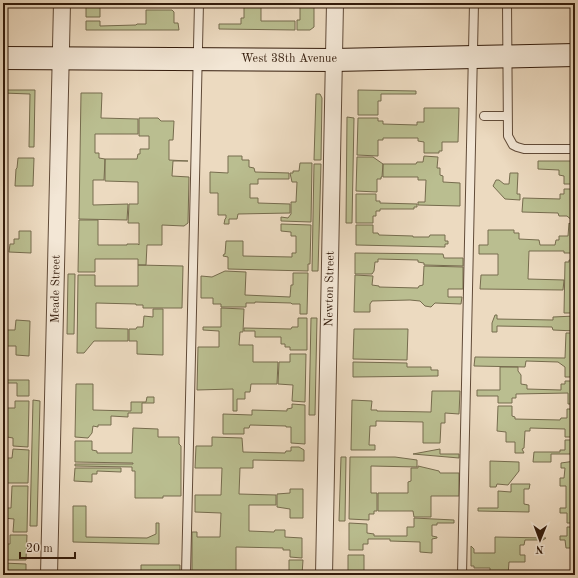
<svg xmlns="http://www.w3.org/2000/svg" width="578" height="578" viewBox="0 0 578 578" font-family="'Old Standard TT',serif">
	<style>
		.green { fill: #babe90; stroke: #766c4e }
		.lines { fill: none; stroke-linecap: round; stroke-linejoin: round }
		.service-casing { stroke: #614b38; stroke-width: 10 }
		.minor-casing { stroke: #614b38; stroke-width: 18 }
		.secondary-casing { stroke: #331b0b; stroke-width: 24 }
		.service { stroke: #f3e7d6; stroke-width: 8 }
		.minor { stroke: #f3e7d6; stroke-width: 16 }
		.secondary { stroke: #f3e7d6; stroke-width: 22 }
		.labels { text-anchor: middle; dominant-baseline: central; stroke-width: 3; stroke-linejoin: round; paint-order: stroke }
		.street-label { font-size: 12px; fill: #331b0b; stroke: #f3e7d6 }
	</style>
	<rect width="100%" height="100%" fill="#ecdac0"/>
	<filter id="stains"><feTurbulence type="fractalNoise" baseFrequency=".005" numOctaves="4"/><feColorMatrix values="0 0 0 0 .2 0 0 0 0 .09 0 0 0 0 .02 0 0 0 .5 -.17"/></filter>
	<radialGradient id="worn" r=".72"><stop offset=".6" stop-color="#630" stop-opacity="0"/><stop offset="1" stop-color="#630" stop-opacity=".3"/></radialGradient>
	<path class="green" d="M86,3H100V17H86Z
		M244,3H261V21H295V30L219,29V24H241V18H244Z
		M300,3H314V27L310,30H297V20H300Z
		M146,10H172L174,12V23H178L179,30H86V21H100V26L136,25L137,24H146Z
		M3,90H35L34,147H29L30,94L3,93Z
		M358,90L416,91V94H381V101H378V115H358Z
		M81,93H102L101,118L138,119V134H95V153H99V158L105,159L104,180H93V205L128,204L127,220L79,219Z
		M316,94H320L322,98L321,160H314Z
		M424,108H459L458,142H442V151H439V153H424V142L418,141V138H383V140H378V156L357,155L358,118H378V121H383V124L417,125V122H424Z
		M347,117L354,118L352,223H346Z
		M139,118H158L161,121H174L173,140H169V160L188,161H173L172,176L189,177L188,223L184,226L162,225V245H147L146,265H138V259H95V272H78L79,220H98V245H127V244H138L139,245V223H128L129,204H138V182L105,181V159H137L138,154H140V149H149V136H139Z
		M228,156H242V160H249V167L254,168L255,172L289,173V179H258V184H250V198H258V203L290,204V213L238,214L237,219H229V224H224L225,219L226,218V215H218V193H210V172L228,173Z
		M424,156L438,157L437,168H440V175L443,176V182L460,183V206L418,205V202H425L426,180H418V177H383V164H416L417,162H423Z
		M357,157H373L383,164L382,177H381V179H377V192L356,191Z
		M18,158H34L33,186H15L16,169L17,168Z
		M538,161H575V187H572V184H564V176L559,175V170L538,169Z
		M300,163H312L311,222L281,221V217L288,218L291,214V202H296L297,182H292L290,173H293V171H299Z
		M314,164H321L318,271H312Z
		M510,173H518L517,194H520V200L505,199L493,186L496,180H499L504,184H509Z
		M564,189H575V223L567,216H559L558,213L522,212L523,198L560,199V194H564Z
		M356,194H376V201H380V203L417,204V207H414V209H380V211H376V216H373V223H356Z
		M569,223L575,228V256H572L570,253H564V251H529L528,279L564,280L563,290L480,289L481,275H498V254H479V245H488V230H514V233H519V239L539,240L540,245H555L556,240H559V236H568Z
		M281,224L311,225L310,264H308V271L228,269V257L223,256L224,254H225L226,241H243V256L292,257V253H296V236H291V232L281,231Z
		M356,225H373V233H378L379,235L413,236V237H429L430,235H445V241H448V244H445V247L356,245Z
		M19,231H31V253L9,252L10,244H14V239H19Z
		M355,253L443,254L444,258H463V266L424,265V263L418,262V260L378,259V262H375L374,271L372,274H355Z
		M569,260H575V313H564L565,262H569Z
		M138,265L183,266L182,308H143V305H136V304L96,303V328L128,329V341H94L84,353H77L78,275H95V286H138Z
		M424,266L463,267V289H448V297H462L461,304L435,303L431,307L425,306L420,301L410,300L372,301L370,304V312H354L355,275L373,276L372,285L379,286V287L418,288L419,286L423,285Z
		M225,271L246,272L245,295L290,297L291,285H293V273H308L307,314H300V304H292L291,303L255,302V303H246V307H221V304H213V298H201V276L212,277Z
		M68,274H75L74,334H67Z
		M221,308L244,309L243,332H240L239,345H253V362H278L277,384H251L250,392H245V399H237V411H233V389L197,390L198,347H219V331L203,330V327H221Z
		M153,309H163V355L137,354V341H129V329H136L137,327H143L144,316L153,317Z
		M495,315H497V319L553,320V317L575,316V331L553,330L552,327L497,326V332H492V323Z
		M298,318H307V350H290V347H285V344H281V337H255V331H244V328L291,329L292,327H298Z
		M311,318H317L315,415H309Z
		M16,320L30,321L29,356L16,355V346H3V330H15Z
		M354,329H408L407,360L353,359Z
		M566,333H575V377H565V367L558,362L526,361L525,367L474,366L475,357L565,358Z
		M290,354H306L305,402L292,401L293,385L278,384L279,362H290Z
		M353,362L407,363V367H431V370H438V376L353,377Z
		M500,367H518V371L521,375V384L527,385V389L561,390V384H565V381H575V404H568V393L516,394V398H512V403H498V396H477V390H500Z
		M3,380H29V396H17V383H3Z
		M76,384H93V410L131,411V402H146L147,397H154V403H142V413H128V417L111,416V425H98V427L93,426L92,433L88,438L75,437Z
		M432,391H460L459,414L445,413V423H441L440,443H423V422L376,421V426H370L369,445H375V450H351L352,400L372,401L371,410H377V411L431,412Z
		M33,400L40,401L37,526H30Z
		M15,401H29L28,447L13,446V438L7,437V431L3,430V412H6V408H15Z
		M292,404L305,405V444L291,443V427H286V426L250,425L249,428H244V434H223V414L252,415V410L287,411V409L292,408Z
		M498,406H512V416L515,417V419L560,420L561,418H567V409H575V437H565V429L530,428V431H525L524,448L522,449L524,453H515V442H506V432L497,431Z
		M133,428L158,429V437H179V444L181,446V496H163V498H135V471H132V467L75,466V464H133V463L75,462V441H92V450L97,451V453H132Z
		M212,437L242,438L243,452L285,453L286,451H291V447H299L304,450V461L253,460V468H240L239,494L276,495V505H249V531L274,532L275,530H285V537L302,538V558L290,557V550H283V548L236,547V572L283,573L284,571H289V560H303L302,575H192V532H197V537H220L221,513L195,512V495H221L222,468H195L196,446H212Z
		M565,440H575V454H551V462H533L534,452H560V450H565Z
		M13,449L29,450L28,483H4L3,465H6V458H12Z
		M440,449V454H459V458L413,454Z
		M341,457H346L345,521H339Z
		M350,457H395L417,460V467L371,466V493H377V511H374V514H369V520L349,519Z
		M490,461L519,462V471L508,485L497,484L496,487H490Z
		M575,461V523H567V513H560V508H566V486H560V478H564L565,468H561V463Z
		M418,466L439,471L440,473H459V496H431V517H414L413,511H378V493H408V482L411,481V468H418Z
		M75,468H121V472L97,471V474H92V482L74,481Z
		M511,484H530L529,489H524V504L529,505V512L478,511V508H498V491L511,492Z
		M12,486H28L27,532H13L14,519L3,518V511H5V508H11Z
		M290,489H303V518H290V509L277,507V494L290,493Z
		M73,506H86V537L147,538L156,534V523H159V544L73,542Z
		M414,518L454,520V523H437V525H432V536L437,537V538L432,539V553L420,552V542L390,541V539H368V544H363V550H349V523L367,524V533L374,534V536H407V527H414Z
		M567,527H575V548H566L565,540H560V536H567Z
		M10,535H27L26,560H3V547L4,544H10Z
		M495,537L546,538L543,540H525L524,545H520V555H525V562H509L508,575H490V568H474V566H471V546L474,549V553H495Z
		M348,555H364V572H368V575H348Z
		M3,563L26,564V575H3Z
		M141,565H180V575H133V572H141Z"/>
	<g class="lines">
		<g class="service-casing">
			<path id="service" d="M507,3L508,136L513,145L517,147L524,149H575
				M484,116H507
				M186,575L199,3
				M462,575L474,3"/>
		</g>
		<g class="minor-casing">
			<path id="minor" d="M49,575L62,3
				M324,575L335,3"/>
		</g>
		<g class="secondary-casing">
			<path id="secondary" d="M3,58L334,60L575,55"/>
		</g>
		<use href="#service" class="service"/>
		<use href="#minor" class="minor"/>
		<use href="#secondary" class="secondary"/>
	</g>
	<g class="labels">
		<g class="street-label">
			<text x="289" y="59">West 38th Avenue</text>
			<text transform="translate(56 289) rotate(-89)">Meade Street</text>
			<text transform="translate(330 289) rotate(-89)">Newton Street</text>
		</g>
	</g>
	<rect width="578" height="578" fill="none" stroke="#ecdac0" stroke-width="16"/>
	<rect x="4" y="4" width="570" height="570" fill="none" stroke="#331b0b" stroke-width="2"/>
	<rect x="8" y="8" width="562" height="562" fill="none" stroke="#331b0b"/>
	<g transform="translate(540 540) rotate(181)" stroke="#f3e7d6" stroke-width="3" paint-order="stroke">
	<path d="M0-3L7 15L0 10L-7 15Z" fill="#331b0b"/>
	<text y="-6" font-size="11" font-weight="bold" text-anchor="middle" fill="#331b0b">N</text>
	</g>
	<path d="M20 552v6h55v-6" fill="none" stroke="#331b0b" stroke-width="2"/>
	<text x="26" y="552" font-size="12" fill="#331b0b" stroke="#f3e7d6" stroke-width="3" paint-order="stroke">20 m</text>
	<rect width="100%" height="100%" filter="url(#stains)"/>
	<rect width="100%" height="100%" fill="url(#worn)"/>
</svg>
